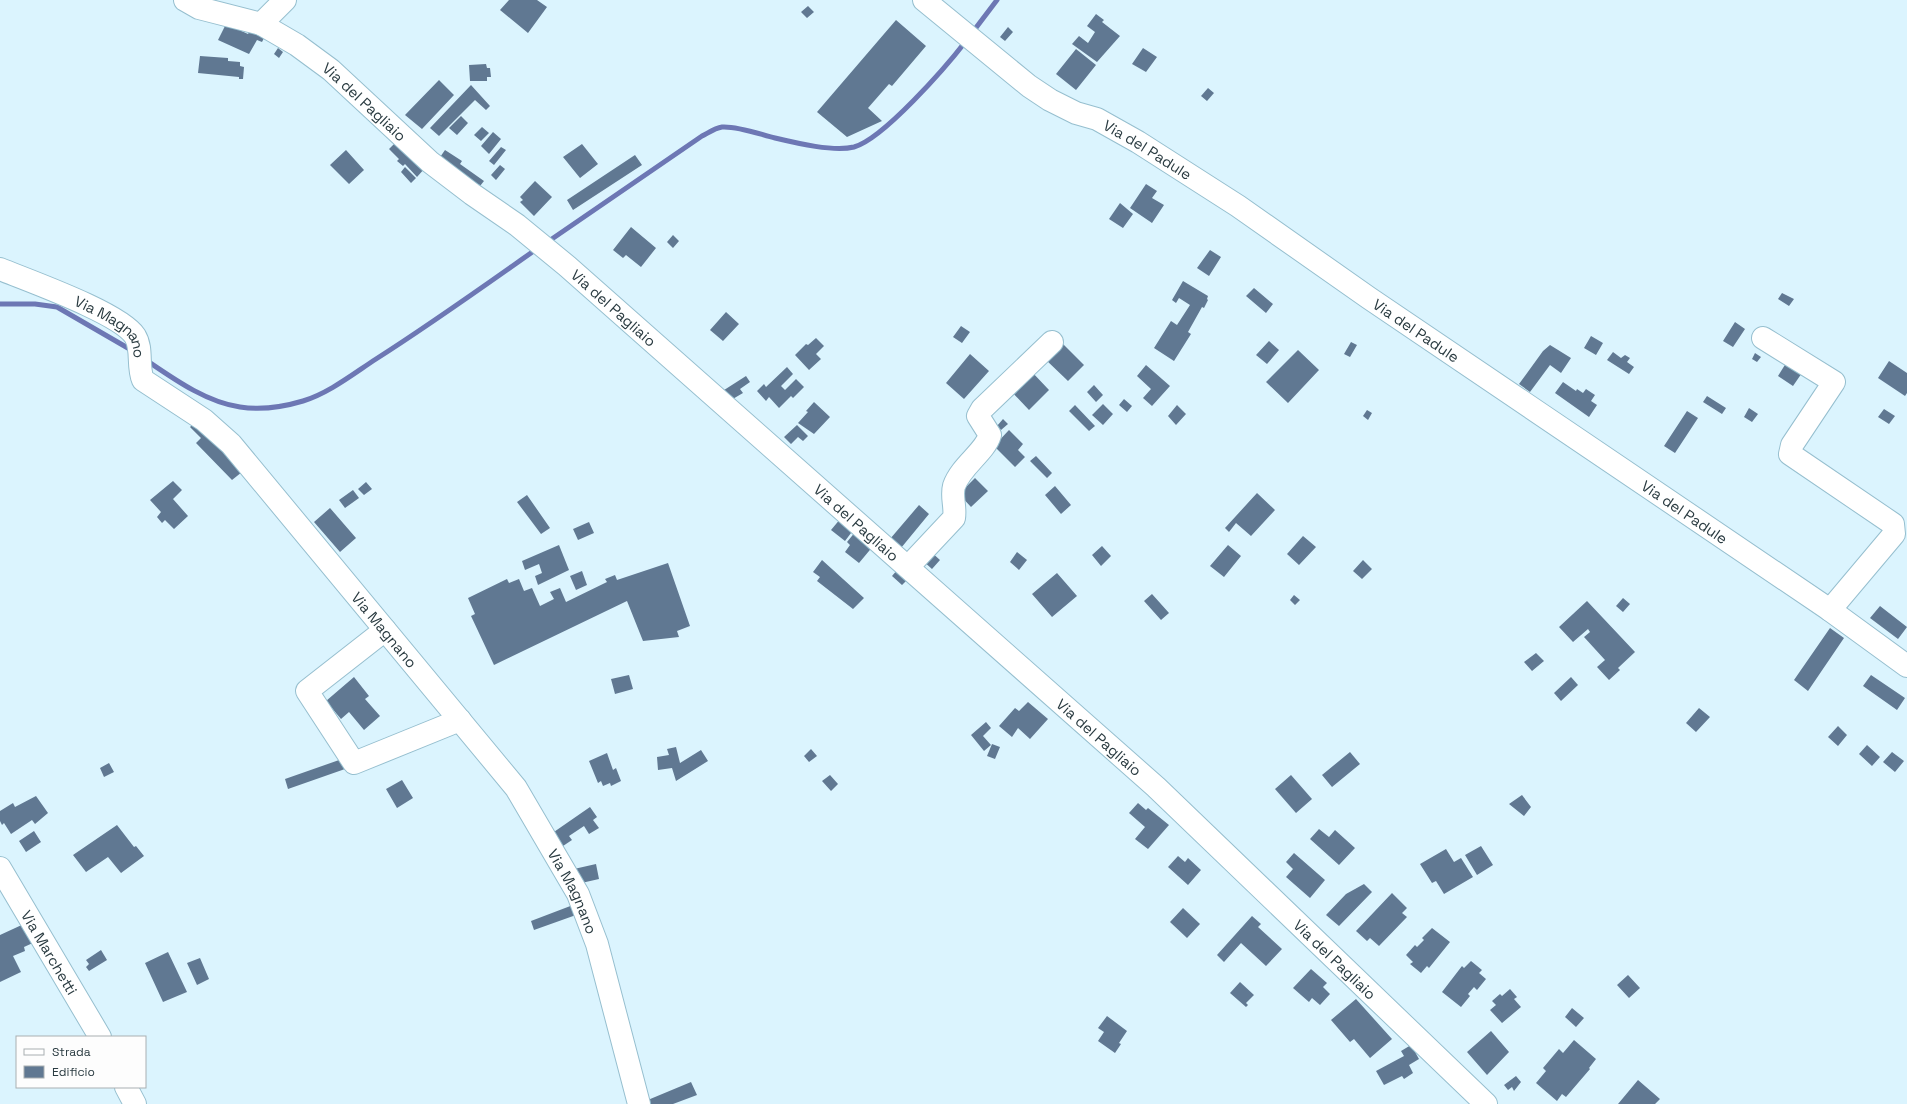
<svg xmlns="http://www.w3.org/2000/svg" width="1907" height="1104" viewBox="0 0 1907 1104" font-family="'Space Grotesk',sans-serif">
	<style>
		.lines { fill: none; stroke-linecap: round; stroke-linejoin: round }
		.stream { stroke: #6d77b4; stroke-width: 5 }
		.building { fill: #607892 }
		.minor-casing { stroke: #96bfcf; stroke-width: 24 }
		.minor { stroke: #fff; stroke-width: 22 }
		.labels { text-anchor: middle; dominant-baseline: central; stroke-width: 4; stroke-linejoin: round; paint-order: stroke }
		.street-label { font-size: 15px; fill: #2a3b41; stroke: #fdfdfd }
	</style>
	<rect width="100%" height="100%" fill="#dbf4fe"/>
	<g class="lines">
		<path class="stream" d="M972,33L997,0
			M546,243L702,136C708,133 715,128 722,127C738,126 759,134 775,138C796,143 833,152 854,147C883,139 946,67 966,41
			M0,304H35L57,307L133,351
			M146,360C174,379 206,402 240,407C260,410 283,407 303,401C329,393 353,374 376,359C431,324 484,286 538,248"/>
	</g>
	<path class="building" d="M509,0H537L547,7L528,33L500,10Z
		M808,6L814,12L807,18L801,12Z
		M1096,14L1104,20L1102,22L1120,36L1097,62L1072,44L1079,36L1088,43L1095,32L1087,26Z
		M896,20L926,46L892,86L889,84L868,108L882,121L847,137L817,112Z
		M226,24L248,34L250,31L265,36L262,42L257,40L249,54L218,40Z
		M1008,27L1013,32L1005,41L1000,37Z
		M278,48L283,52L279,58L274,54Z
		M1143,48L1157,57L1146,72L1132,64Z
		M1076,49L1096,65L1076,90L1056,74Z
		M200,56L228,58V61L240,62V66L244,67L243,79H239V77L198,73Z
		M486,64L487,68H490L491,77H487V81H470L469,65Z
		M439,80L454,95L422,129L405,115Z
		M471,85L490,106L486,110L475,100L439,136L430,128Z
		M1208,88L1214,93L1207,101L1201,96Z
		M461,116L468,123L457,135L449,128Z
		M482,127L489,133L481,141L474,135Z
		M493,132L501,139L489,154L481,146Z
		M398,140L425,168L417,177L405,164L403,166L397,161L399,159L389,149Z
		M582,144L598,164L580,178L563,157Z
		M501,147L506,150L494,165L489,161Z
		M346,150L364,170L349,184L330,165Z
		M445,150L462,161L460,164L484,181L476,191L436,163Z
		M635,155L642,165L573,210L567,200Z
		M500,165L505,169L496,180L491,175Z
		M405,167L416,178L411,183L401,172Z
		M535,181L552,197L534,216L520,202L523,200L520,197Z
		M1146,184L1157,191L1152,198L1164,205L1152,223L1130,208Z
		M1120,203L1133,214L1123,228L1109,219Z
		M631,227L656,248L641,267L626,255L623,258L613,250Z
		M673,235L679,241L673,248L667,242Z
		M1210,250L1221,257L1209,276L1197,268Z
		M1183,281L1208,296L1207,299L1208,300L1204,308L1202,307L1188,332L1191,334L1174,361L1154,348L1171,321L1177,325L1190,305L1179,298L1176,303L1172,300Z
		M1254,288L1273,304L1266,313L1246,296Z
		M1782,293L1794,299L1789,306L1778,299Z
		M726,312L739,324L723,341L710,330Z
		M1735,322L1745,329L1733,347L1723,341Z
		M961,326L970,332L962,343L953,337Z
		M1591,336L1603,343L1596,355L1584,348Z
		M816,338L824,346L816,354L821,359L809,370L795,355L806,344L808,345Z
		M1269,341L1279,350L1267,364L1256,355Z
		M1061,342L1084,365L1068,381L1045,359Z
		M1351,342L1357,345L1350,357L1344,354Z
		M1550,345L1571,358L1561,373L1550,365L1530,392L1519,384L1543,351Z
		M1298,350L1319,370L1288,403L1266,382Z
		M1613,352L1621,358L1625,355L1630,358L1627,362L1634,367L1629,374L1607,360Z
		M1755,353L1761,357L1757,362L1752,359Z
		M970,354L989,371L964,399L946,383Z
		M1788,360L1804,370L1793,386L1778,376Z
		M1889,361L1907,373V393L1905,396L1878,378Z
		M1146,365L1170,386L1152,406L1143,398L1151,389L1137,376Z
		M787,367L793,374L781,386L785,390L796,379L804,387L793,398L791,396L779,408L769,397L766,401L757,391L764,384L766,387Z
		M1031,371L1049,390L1029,410L1011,391Z
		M746,376L750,382L740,389L743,393L731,400L721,392Z
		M1563,382L1576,391L1577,389L1583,393L1586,389L1595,395L1591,401L1597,405L1589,417L1555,393Z
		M1094,385L1103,395L1096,402L1087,392Z
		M1707,396L1726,408L1722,414L1703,402Z
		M1124,399L1132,406L1127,412L1119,405Z
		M814,402L830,417L814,434L798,423L808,412L806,411Z
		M1103,404L1113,414L1103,425L1092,415Z
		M1075,405L1095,426L1089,431L1069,411Z
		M1177,405L1186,414L1176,425L1168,416Z
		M1749,408L1758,414L1752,422L1744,417Z
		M1884,409L1895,416L1889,424L1878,417Z
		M1367,410L1372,413L1368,420L1363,416Z
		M1687,411L1698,418L1675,453L1664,446Z
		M1003,419L1008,424L1001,430L997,426Z
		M196,421L242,472L232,480L196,443L201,438L190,427Z
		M797,425L808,436L803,441L798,437L791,444L784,437Z
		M1009,430L1023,444L1018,450L1025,457L1015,467L994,446Z
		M1036,456L1052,473L1047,478L1030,461Z
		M975,478L988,491L971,507L959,494Z
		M173,481L182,490L173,499L188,516L174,529L165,520L162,523L157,517L161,512L150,500Z
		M366,482L372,489L364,495L358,489Z
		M1055,486L1071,505L1061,514L1045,495Z
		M353,490L359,498L345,508L339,500Z
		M1257,493L1275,510L1251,536L1236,523L1229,532L1225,528Z
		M527,495L550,528L541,534L517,502Z
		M919,505L929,514L901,548L890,539Z
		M330,508L356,538L340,552L314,522Z
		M841,518L854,529L845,541L831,530Z
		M589,522L594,533L578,540L573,529Z
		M856,531L874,545L859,563L845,552L850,545L847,542Z
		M1303,536L1316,547L1299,565L1287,554Z
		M559,545L569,570L538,585L535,576L542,573L539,564L525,570L522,561Z
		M1228,545L1241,556L1224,577L1210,566Z
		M1102,546L1111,556L1101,566L1092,555Z
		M930,551L940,560L932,569L922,560Z
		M1017,552L1027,560L1019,570L1010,562Z
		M822,560L864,598L853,609L817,581L820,577L813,572Z
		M1363,560L1372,569L1362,579L1353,571Z
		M668,563L690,626L677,631L679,637L643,641L627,601L494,665L471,616L475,614L468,598L507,579L509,583L519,579L524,591L532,588L540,606L554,599L550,592L560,588L566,602L607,582L605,579L615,575L617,580Z
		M898,569L909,578L902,585L892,576Z
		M582,571L587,585L576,590L570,576Z
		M1057,573L1077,596L1052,617L1032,594Z
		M1152,594L1169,613L1161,620L1144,601Z
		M1294,595L1300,600L1295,605L1290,600Z
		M1623,598L1630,604L1623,612L1616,606Z
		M1587,601L1635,652L1618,668L1620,670L1609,680L1597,667L1605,660L1584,637L1590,632L1588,629L1573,642L1559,627Z
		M1880,606L1907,627L1898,639L1870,618Z
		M1830,628L1844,638L1808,691L1794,680Z
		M1536,653L1544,661L1532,671L1524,662Z
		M629,675L633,689L615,694L611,679Z
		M1871,675L1905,698L1897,710L1863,686Z
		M354,677L369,696L365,699L380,716L364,730L349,712L341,719L326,701Z
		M1571,677L1578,685L1561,701L1554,693Z
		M1028,702L1048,719L1030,739L1018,728L1012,737L999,726L1015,708L1019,711Z
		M1699,708L1710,717L1696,732L1686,723Z
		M986,722L991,728L983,736L991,745L984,751L971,735Z
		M1838,726L1847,735L1838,746L1828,737Z
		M992,744L1000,747L995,759L987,756Z
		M1867,745L1880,757L1872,766L1859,754Z
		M676,747L680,763L701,750L708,761L676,781L672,768L658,770L657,757L669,755L667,749Z
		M811,749L817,756L809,762L804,756Z
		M1350,752L1360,764L1332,787L1322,775Z
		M1892,752L1904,761L1895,772L1883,762Z
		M607,753L613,770L616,768L621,781L611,786L610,783L603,786L601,781L598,783L589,761Z
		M342,759L345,769L288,789L285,779Z
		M109,763L114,772L104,777L100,768Z
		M830,775L838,784L831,791L822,781Z
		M1291,775L1312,799L1296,813L1275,789Z
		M402,780L413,798L397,808L386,789Z
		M1522,795L1531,807L1524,816L1509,804Z
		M36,796L48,813L35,824L32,820L11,834L4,823L2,825L0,821V811L13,803L15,807Z
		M1138,803L1146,810L1148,808L1169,825L1148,849L1135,839L1145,827L1129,813Z
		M590,807L597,817L593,820L599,828L589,834L584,826L569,836L572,840L560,848L551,834Z
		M117,825L134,847L136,846L144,856L121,873L108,857L86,872L73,855Z
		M1319,829L1329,837L1335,830L1355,848L1339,865L1310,839Z
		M34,831L41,842L26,852L19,841Z
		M1481,846L1493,865L1477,875L1465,855Z
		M1446,849L1454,862L1461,858L1473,877L1444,894L1436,881L1432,883L1420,864Z
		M1294,853L1325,880L1310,898L1286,877L1293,869L1286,862Z
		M1178,856L1185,862L1188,858L1201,870L1188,885L1168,867Z
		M596,864L599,879L577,884L574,869Z
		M1364,884L1372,892L1339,926L1326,915L1346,894Z
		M1392,893L1407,908L1402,913L1407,917L1379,946L1370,938L1367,941L1356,931Z
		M573,905L576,915L534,930L531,921Z
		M1183,908L1200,924L1187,938L1170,922Z
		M1252,916L1261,924L1258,927L1282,949L1266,966L1241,943L1224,962L1217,955Z
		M26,923L35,942L24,947L25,951L13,956L21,972L0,982V935Z
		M1432,928L1450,942L1429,968L1427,966L1421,973L1410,964L1413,962L1406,955L1415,945L1417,947L1424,940L1422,938Z
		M101,950L107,960L89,971L86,967L89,964L86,960Z
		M168,952L187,992L163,1002L145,963Z
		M200,958L209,979L197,985L187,963Z
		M1471,961L1482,970L1479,973L1486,979L1477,990L1474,987L1468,994L1470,996L1461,1007L1442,992L1462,966L1464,968Z
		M1311,969L1327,983L1323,987L1330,994L1320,1005L1312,998L1309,1002L1293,988Z
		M1628,975L1640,988L1629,998L1617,985Z
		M1240,982L1254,995L1246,1003L1248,1005L1246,1007L1230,993Z
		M1510,989L1517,997L1514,999L1521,1007L1502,1023L1490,1010L1496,1005L1492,1001L1500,994L1502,996Z
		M1356,999L1392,1039L1370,1058L1354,1039L1350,1042L1331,1020Z
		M1572,1008L1584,1018L1576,1027L1565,1017Z
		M1107,1016L1127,1031L1119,1043L1121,1044L1115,1053L1098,1041L1104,1032L1098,1028Z
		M1491,1031L1509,1052L1487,1075L1467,1052Z
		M1574,1040L1596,1059L1589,1068L1590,1069L1566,1097L1562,1094L1557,1101L1536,1083L1546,1071L1543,1068L1559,1049L1563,1053Z
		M1411,1045L1419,1059L1409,1065L1413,1073L1404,1079L1402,1076L1384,1085L1376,1071L1404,1056L1401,1051Z
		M1516,1076L1521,1082L1514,1091L1512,1087L1508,1090L1504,1085Z
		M1638,1080L1660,1099L1655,1104H1618Z
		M691,1082L697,1095L673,1104H644L643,1102Z"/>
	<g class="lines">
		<g class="minor-casing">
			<g id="minor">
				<path id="s1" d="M185,0L199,8L261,24L297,45L331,70L430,162L472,194L517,225L567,266L1156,787L1486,1104"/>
				<path id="s2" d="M924,0L1029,86L1050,100L1076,113L1097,119L1138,142L1238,206L1369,298L1830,610L1907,666"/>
				<path d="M261,24L285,0"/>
				<path id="s3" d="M0,269C29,281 120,313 135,336C143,349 137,366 143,380L204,420L231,444L516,788L578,894L597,944L639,1104"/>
				<path d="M1763,338L1834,382L1792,445L1790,454L1893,524L1894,534L1830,610"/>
				<path d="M908,567L954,518C956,507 951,497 954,486C961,466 985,452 990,435L978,416L982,409L1052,342"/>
				<path d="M385,630L307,691L354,763L460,720"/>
				<path id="s4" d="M0,868L100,1037"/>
				<path d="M126,1087L135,1104"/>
			</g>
		</g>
		<use href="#minor" class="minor"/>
	</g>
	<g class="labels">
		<g class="street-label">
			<text stroke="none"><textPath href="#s1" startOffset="210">Via del Pagliaio</textPath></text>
			<text stroke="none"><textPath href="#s2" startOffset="271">Via del Padule</textPath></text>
			<text stroke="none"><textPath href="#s1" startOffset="534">Via del Pagliaio</textPath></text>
			<text stroke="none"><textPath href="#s2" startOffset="595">Via del Padule</textPath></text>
			<text stroke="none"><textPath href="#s3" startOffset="128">Via Magnano</textPath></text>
			<text stroke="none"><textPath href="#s2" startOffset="919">Via del Padule</textPath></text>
			<text stroke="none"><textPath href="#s1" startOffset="858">Via del Pagliaio</textPath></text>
			<text stroke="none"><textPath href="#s3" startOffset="547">Via Magnano</textPath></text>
			<text stroke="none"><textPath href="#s1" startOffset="1182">Via del Pagliaio</textPath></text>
			<text stroke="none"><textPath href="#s3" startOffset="871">Via Magnano</textPath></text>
			<text stroke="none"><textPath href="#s4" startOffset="98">Via Marchetti</textPath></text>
			<text stroke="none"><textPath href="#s1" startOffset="1506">Via del Pagliaio</textPath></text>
		</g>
	</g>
	<rect x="16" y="1036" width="130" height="52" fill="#fdfdfd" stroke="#a9afb2"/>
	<rect x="24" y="1049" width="20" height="6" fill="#ffffff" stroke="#a9afb2"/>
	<text x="52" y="1056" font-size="12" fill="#2a3b41">Strada</text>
	<rect x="24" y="1066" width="20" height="12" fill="#607892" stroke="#a9afb2"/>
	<text x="52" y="1076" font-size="12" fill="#2a3b41">Edificio</text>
</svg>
